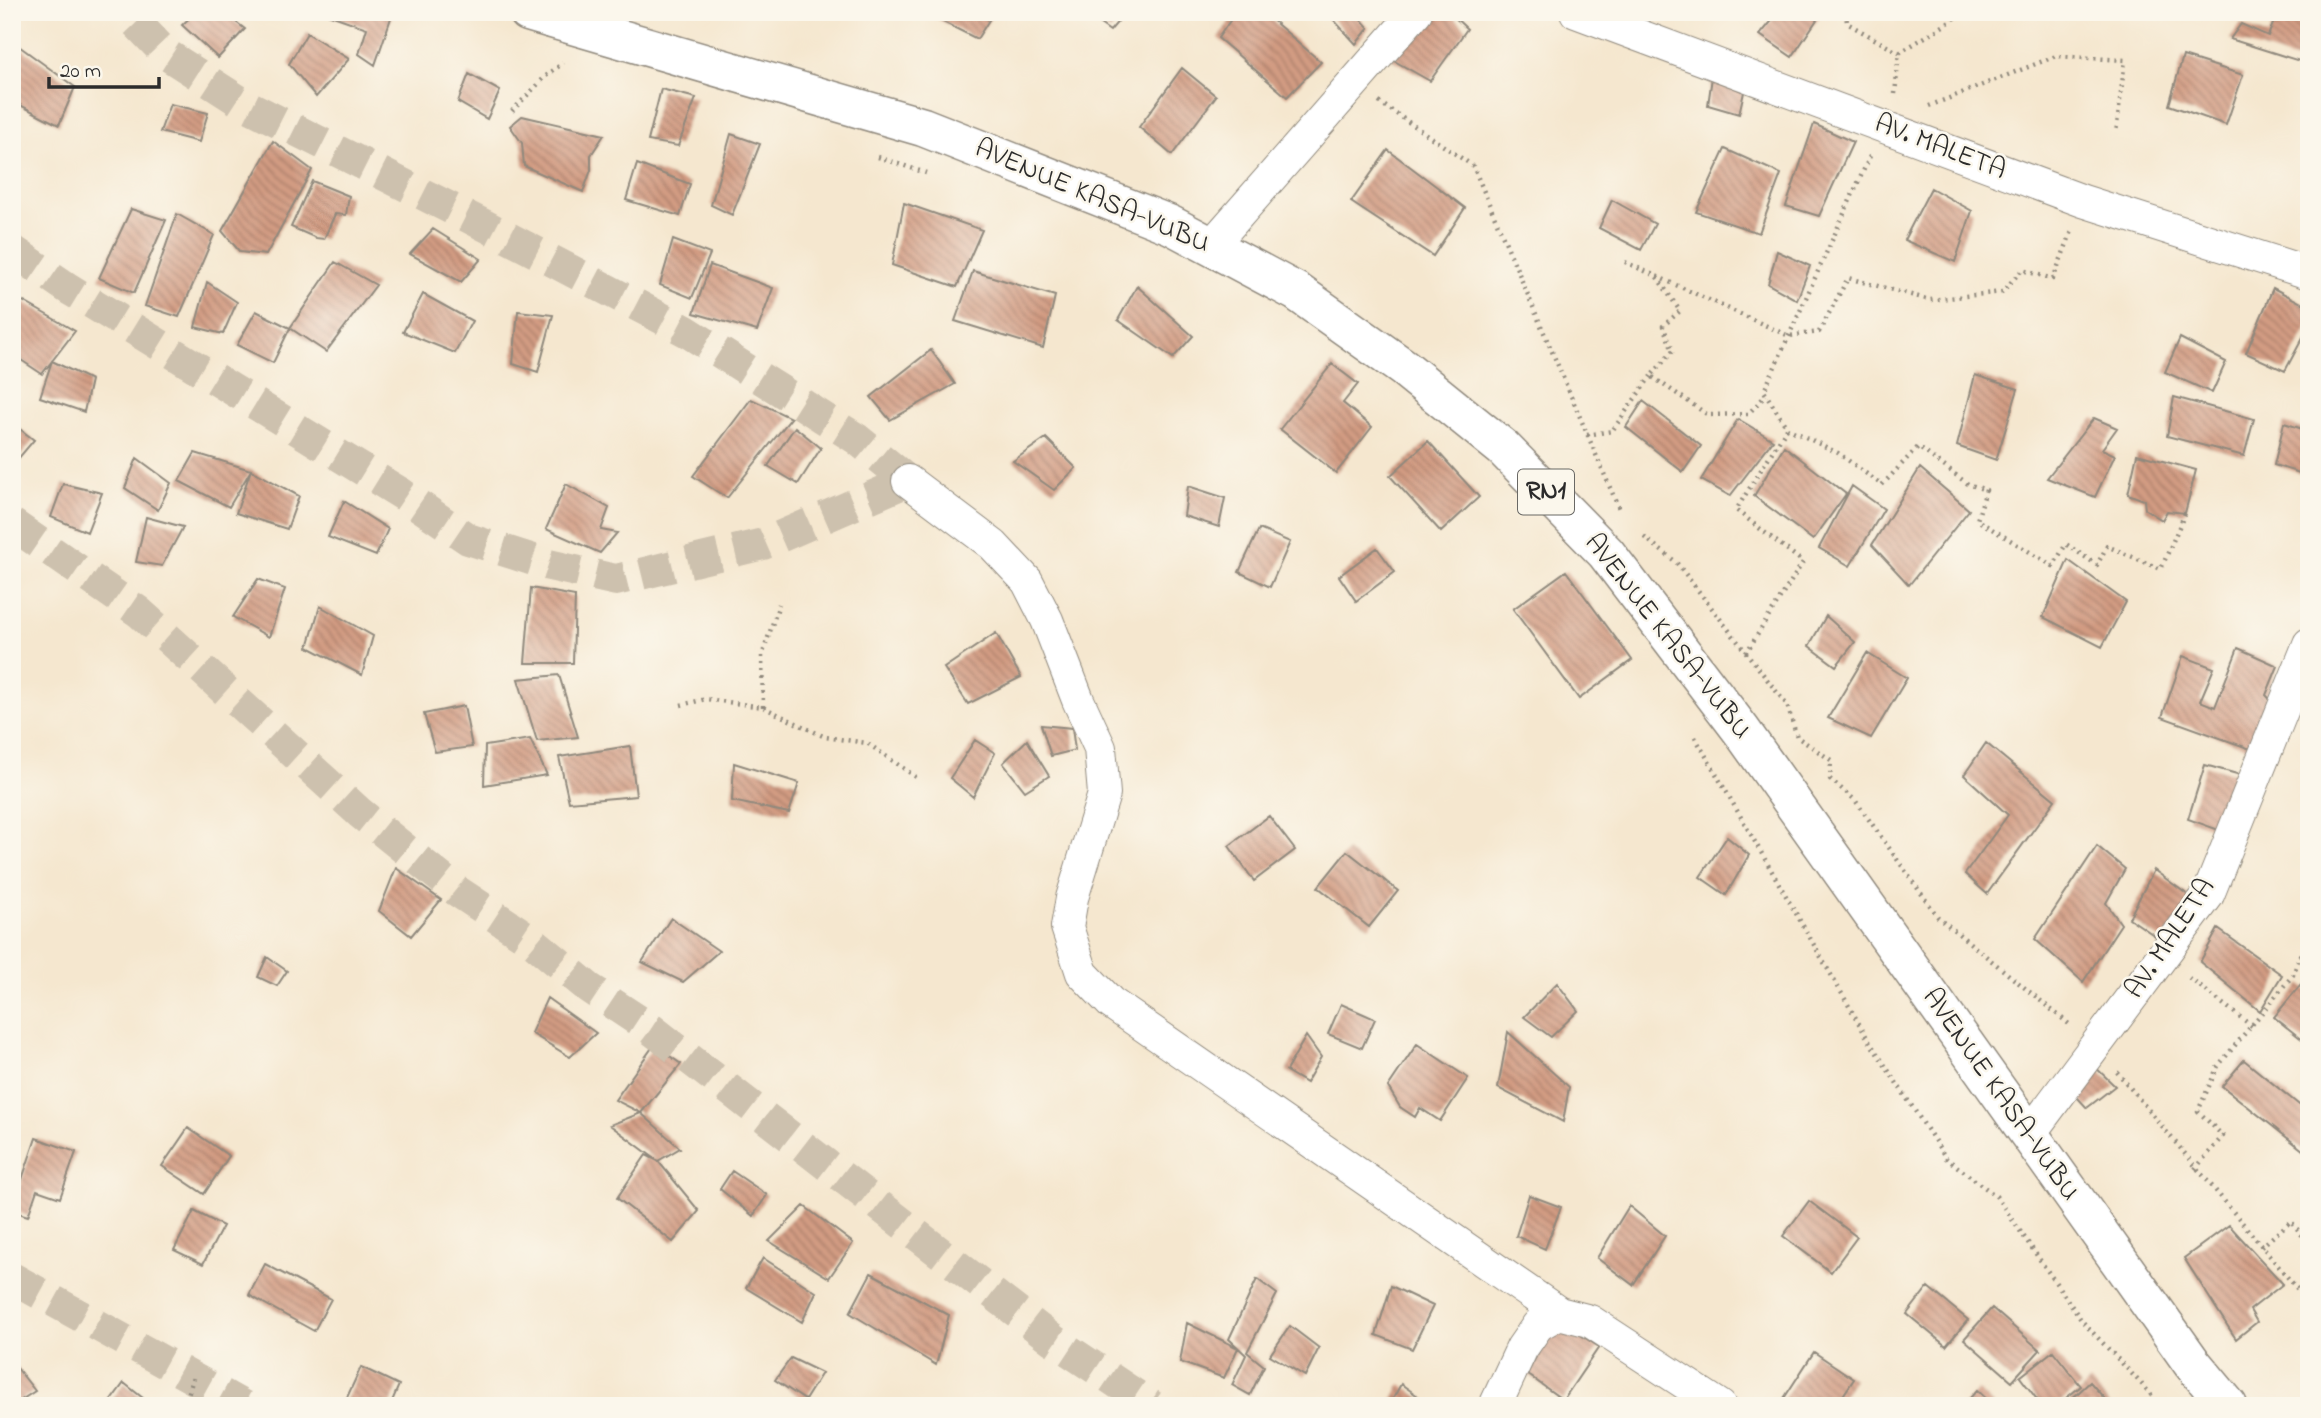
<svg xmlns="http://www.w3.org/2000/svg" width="2321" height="1418" viewBox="0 0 2321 1418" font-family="'Indie Flower',sans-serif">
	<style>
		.building { fill: url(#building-back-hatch) }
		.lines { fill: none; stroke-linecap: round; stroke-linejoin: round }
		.minor-tunnel { stroke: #cdc1ae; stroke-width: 32; stroke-dasharray: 32 16; stroke-linecap: butt }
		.minor-casing { stroke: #90897d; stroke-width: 34 }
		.trunk-casing { stroke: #90897d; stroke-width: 41 }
		.path { stroke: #90897d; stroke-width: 4.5; stroke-dasharray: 2 5; stroke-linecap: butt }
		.minor { stroke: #fff; stroke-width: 32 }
		.trunk { stroke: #fff; stroke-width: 38 }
		.labels { text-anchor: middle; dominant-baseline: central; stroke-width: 5; stroke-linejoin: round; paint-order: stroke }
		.shield { fill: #fbf7ec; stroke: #696865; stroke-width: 2 }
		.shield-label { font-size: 26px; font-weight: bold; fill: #2b2b2b }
		.street-label { font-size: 28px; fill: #2b2b2b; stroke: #fbf7ec }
	</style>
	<defs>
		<pattern id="building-back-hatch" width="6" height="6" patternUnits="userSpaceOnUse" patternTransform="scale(1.75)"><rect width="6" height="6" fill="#d29b82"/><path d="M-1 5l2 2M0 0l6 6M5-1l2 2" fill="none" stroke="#ab7f6b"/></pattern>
	</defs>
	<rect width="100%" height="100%" fill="#fbf7ec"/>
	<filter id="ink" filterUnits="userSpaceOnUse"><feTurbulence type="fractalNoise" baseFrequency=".0143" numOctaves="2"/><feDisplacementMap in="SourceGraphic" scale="14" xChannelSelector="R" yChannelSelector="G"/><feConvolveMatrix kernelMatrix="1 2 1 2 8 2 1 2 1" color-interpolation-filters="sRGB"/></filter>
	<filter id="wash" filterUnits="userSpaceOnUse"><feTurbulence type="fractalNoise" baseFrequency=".00686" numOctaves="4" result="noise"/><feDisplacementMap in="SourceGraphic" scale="28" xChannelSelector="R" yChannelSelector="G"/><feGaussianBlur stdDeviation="1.57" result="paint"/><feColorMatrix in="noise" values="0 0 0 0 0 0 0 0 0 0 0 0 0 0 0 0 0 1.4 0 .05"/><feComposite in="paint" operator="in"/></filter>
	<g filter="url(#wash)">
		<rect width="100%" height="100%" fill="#f5e7cf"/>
		<g id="blocks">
			<path class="building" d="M196,12H223L245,29L218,58L182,25Z
				M322,12H393L375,65L359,54L367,28Z
				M923,12H994L977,39Z
				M1083,12H1126L1110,31Z
				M1236,12H1263L1321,62L1287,97L1218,38Z
				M1336,12H1363L1359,17L1369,28L1356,44L1331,17Z
				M1430,12H1449L1467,29L1430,81L1391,59Z
				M1779,12H1822L1792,57L1760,35Z
				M2278,12H2309V64L2230,39L2241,24L2268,36Z
				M307,33L349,59L316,97L289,64Z
				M12,41L75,87L59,125L12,101Z
				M2183,56L2243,75L2226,125L2169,105Z
				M1182,68L1216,96L1172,155L1139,127Z
				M469,74L500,91L487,119L458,102Z
				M1712,77L1744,92L1739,114L1708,105Z
				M661,89L696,98L678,146L648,141Z
				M170,104L208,113L199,142L160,132Z
				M522,116L604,135L591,155V170L583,192L524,166L522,143L510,126Z
				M1814,124L1853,142L1819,216L1786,206Z
				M731,134L760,144L732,215L711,205Z
				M273,141L312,170L266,255L240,252L222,231Z
				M1725,149L1781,174L1759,233L1696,212Z
				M1388,150L1465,208L1433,256L1351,202Z
				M637,164L690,184L680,216L626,200Z
				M312,181L349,196L346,215L335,214L324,239L316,238L291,227Z
				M1931,188L1972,211L1955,262L1904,240Z
				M1612,200L1655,224L1641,250L1599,228Z
				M904,203L982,230L957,287L892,265Z
				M131,209L166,220L134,293L99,278Z
				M177,214L214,235L179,317L145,306Z
				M433,229L481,259L461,282L410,254Z
				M673,240L710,254L692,298L660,285Z
				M1777,251L1810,266L1797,300L1768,284Z
				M335,262L376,285L326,352L290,328Z
				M710,265L773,288L757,331L694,313Z
				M973,271L1055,296L1043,348L955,321Z
				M207,282L237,302L223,334L195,327Z
				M1137,286L1193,336L1173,358L1118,320Z
				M2273,288L2309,307V326L2285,371L2246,353Z
				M423,294L472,321L455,353L403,332Z
				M19,299L75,331L42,374L12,354V305Z
				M256,311L290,328L273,363L237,345Z
				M518,311L553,315L538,372L513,364Z
				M2180,338L2226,362L2212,393L2165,372Z
				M931,350L955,384L890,420L871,397Z
				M52,361L91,380L84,412L40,397Z
				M1332,364L1358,384L1343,403L1372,427L1336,473L1280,429Z
				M1975,375L2018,389L1996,460L1957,446Z
				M2174,397L2254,419L2244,456L2167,436Z
				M751,399L791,418L727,498L693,476Z
				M1643,401L1701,446L1683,472L1626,427Z
				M2094,418L2117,428L2102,449L2115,455L2095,497L2047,478Z
				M1738,419L1773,440L1730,496L1701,480Z
				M12,423L34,440L12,466Z
				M2284,423L2309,431V476L2274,465Z
				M795,427L821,448L798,484L768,466Z
				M1046,438L1076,468L1054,490L1013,461Z
				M1428,441L1479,497L1441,532L1390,476Z
				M1784,446L1846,494L1813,540L1754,496Z
				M195,453L251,470L229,507L179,481Z
				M2137,454L2196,470L2185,513L2167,511L2162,520L2145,509L2144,500L2128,494Z
				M137,458L171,483L158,510L125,488Z
				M1920,468L1969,510L1909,585L1872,545Z
				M251,470L299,496L287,529L236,513Z
				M63,484L102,493L87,532L51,517Z
				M566,484L609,508L601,530L617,533L600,553L546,529Z
				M1188,486L1225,498L1219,527L1184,516Z
				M1852,486L1884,509L1850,566L1819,548Z
				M344,501L388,529L376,556L328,537Z
				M146,517L183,527L162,566L136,562Z
				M1259,529L1290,542L1270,587L1239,572Z
				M1377,548L1395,572L1356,601L1339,576Z
				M2068,560L2126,602L2102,647L2043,617Z
				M1566,571L1632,660L1579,699L1513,609Z
				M258,579L285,589L269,637L233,617Z
				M531,588L575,596L573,663H525Z
				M320,606L373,636L362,675L308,647Z
				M1826,616L1855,642L1836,666L1809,646Z
				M996,633L1021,677L968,704L944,668Z
				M2238,648L2278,666L2266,695L2276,706L2256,751L2162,717L2183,656L2214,668L2200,701L2215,707Z
				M1867,653L1907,678L1871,738L1828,718Z
				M559,675L578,737L537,741L518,679Z
				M464,706L472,747L435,752L424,714Z
				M1041,725L1072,728L1075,750L1051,756Z
				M530,739L547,775L484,785L485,746Z
				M975,740L995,753L973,797L950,778Z
				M1027,740L1049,776L1025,791L1003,763Z
				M1986,743L2055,800L1987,894L1965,874L2008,815L1964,775Z
				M630,746L636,796L569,802L559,757Z
				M734,763L799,783L789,813L732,801Z
				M2205,765L2251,778L2227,833L2188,819Z
				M1269,816L1295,850L1254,881L1229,846Z
				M1727,837L1749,855L1726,895L1700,877Z
				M2097,846L2125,869L2106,903L2121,924L2083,982L2035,939Z
				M1347,851L1398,891L1369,927L1318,887Z
				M396,868L441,900L411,936L379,911Z
				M2154,870L2192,898L2164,942L2129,918Z
				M671,918L719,951L683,982L642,962Z
				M2218,929L2282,975L2260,1011L2200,962Z
				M267,957L287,971L277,986L258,977Z
				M1557,983L1578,1011L1551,1037L1524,1017Z
				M2301,984L2309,991V1045L2274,1017Z
				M547,998L596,1033L570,1057L531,1033Z
				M1341,1004L1375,1019L1362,1048L1328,1034Z
				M1508,1032L1569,1087L1563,1122L1498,1088Z
				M1306,1036L1321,1057L1306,1083L1286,1071Z
				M1417,1044L1468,1078L1440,1121L1420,1108L1415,1117L1400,1107L1388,1087Z
				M654,1045L681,1064L641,1113L615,1100Z
				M2244,1060L2309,1113V1147L2304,1151L2222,1086Z
				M2091,1063L2115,1086L2087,1108L2077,1097Z
				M641,1113L680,1148L658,1161L699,1211L673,1242L617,1198L646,1155L658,1161L610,1125Z
				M188,1128L229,1156L204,1194L162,1166Z
				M36,1138L76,1152L60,1198L37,1190L28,1216L12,1211V1209Z
				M732,1171L767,1195L753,1216L720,1189Z
				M1529,1195L1561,1207L1545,1249L1516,1236Z
				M1809,1201L1857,1237L1831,1272L1783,1236Z
				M804,1206L853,1243L829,1278L769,1241Z
				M1629,1206L1665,1236L1633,1285L1597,1258Z
				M194,1211L223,1226L203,1264L174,1250Z
				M2229,1225L2283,1284L2250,1310L2257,1322L2236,1339L2184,1258Z
				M763,1258L816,1292L802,1322L746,1288Z
				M265,1264L331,1299L314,1331L249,1295Z
				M871,1273L949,1315L936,1365L850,1313Z
				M1257,1279L1277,1294L1247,1352L1264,1366L1250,1395L1232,1385L1246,1355L1229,1339Z
				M1391,1286L1433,1306L1412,1349L1376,1335Z
				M1928,1287L1968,1320L1946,1346L1907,1314Z
				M1992,1308L2040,1350L2012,1381L1964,1339Z
				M1556,1319L1599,1347L1563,1400L1527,1374Z
				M1187,1323L1238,1348L1224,1378L1180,1362Z
				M1290,1326L1319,1348L1305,1376L1270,1355Z
				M2053,1351L2081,1386L2056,1406H2042L2020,1377Z
				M1814,1352L1854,1379L1836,1406H1779Z
				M791,1358L822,1373L805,1400L775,1380Z
				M361,1367L399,1385L390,1406H343Z
				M17,1368L35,1391L12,1406V1372Z
				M2090,1382L2111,1406H2064Z
				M124,1383L153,1406H107Z
				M1401,1384L1432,1406H1389Z
				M1977,1390L1994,1406H1963Z"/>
		</g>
	</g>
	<g filter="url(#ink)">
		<use href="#blocks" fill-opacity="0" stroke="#90897d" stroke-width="2"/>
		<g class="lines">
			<path class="minor-tunnel" d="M12,250L69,289L402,494L468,539L549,565L616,580L763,544L908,481L857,439L686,331L484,225L244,104L166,54L126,12
				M12,524L139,612L360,813L457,891L531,940L589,988L651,1029L1053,1340L1152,1406
				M12,1278L243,1406"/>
			<g class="minor-casing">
				<path id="minor" d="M1576,12L2083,201L2309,273
					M1211,246L1416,12
					M908,481L993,545L1027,581L1047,620L1078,700L1100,748L1104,794L1072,898L1067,927L1082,973L1111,1003L1559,1313L1590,1321L1720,1406
					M2028,1136L2208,895L2309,644
					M1495,1406L1522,1348L1538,1325L1559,1313"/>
			</g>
			<g class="trunk-casing">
				<path id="trunk" d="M528,12L923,127L1171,225L1297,292L1404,368L1503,448L1606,553L1741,730L2192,1363L2228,1406"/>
			</g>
			<path class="path" d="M1846,12L1847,23L1899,53
				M1895,94L1899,53L1953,20L1959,12
				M1379,102L1473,166L1620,511
				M1929,106L2056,56L2125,60L2116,133
				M512,111L546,76L563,63
				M1870,156L1764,391L1787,428L1838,453L1882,485L1918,447L1968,484L1986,490L1977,520L2053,566L2066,544L2097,565L2107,546L2161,569L2185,513
				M878,157L926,173
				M1625,262L1789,336L1819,332L1848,278L1930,300L2002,292L2022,270L2053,279L2072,231
				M1657,277L1680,311L1663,326L1673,351L1651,376L1708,415L1748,414L1766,395
				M1587,435L1612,431L1651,376
				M1644,537L1676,562L1787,705L1797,737L1831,760L1830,779L1855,800L1938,917L2069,1024
				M1746,653L1803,562L1736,510L1787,428
				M681,705L706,699L763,707L825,737L867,743L919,779
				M763,707L762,656L779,604
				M1695,737L1869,1041L1946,1158L1996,1196L2082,1321L2150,1393L2157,1406
				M2189,978L2252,1026
				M2117,1072L2309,1303
				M2195,1169L2223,1136L2198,1111L2218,1066L2293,975L2300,955L2309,963
				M2261,1247L2291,1221L2309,1244
				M185,1406L193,1378"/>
			<use href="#minor" class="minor"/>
			<use href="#trunk" class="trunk"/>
		</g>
	</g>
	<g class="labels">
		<rect class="shield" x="1518" y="469.5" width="56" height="45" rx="5"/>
		<g class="shield-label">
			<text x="1546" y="492">RN1</text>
		</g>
		<g class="street-label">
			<text transform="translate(1940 148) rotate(21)">AV. MALETA</text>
			<text transform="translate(1092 197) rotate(23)">AVENUE KASA-VUBU</text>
			<text transform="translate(1667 637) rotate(52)">AVENUE KASA-VUBU</text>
			<text transform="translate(2171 939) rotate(-56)">AV. MALETA</text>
			<text transform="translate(2000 1095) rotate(55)">AVENUE KASA-VUBU</text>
		</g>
	</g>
	<rect width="2321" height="1418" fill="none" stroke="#fbf7ec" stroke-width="42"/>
	<path d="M49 77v10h110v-10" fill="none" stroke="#2b2b2b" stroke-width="3.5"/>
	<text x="60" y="77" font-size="21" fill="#2b2b2b" stroke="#fbf7ec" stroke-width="5" paint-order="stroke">20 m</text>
</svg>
